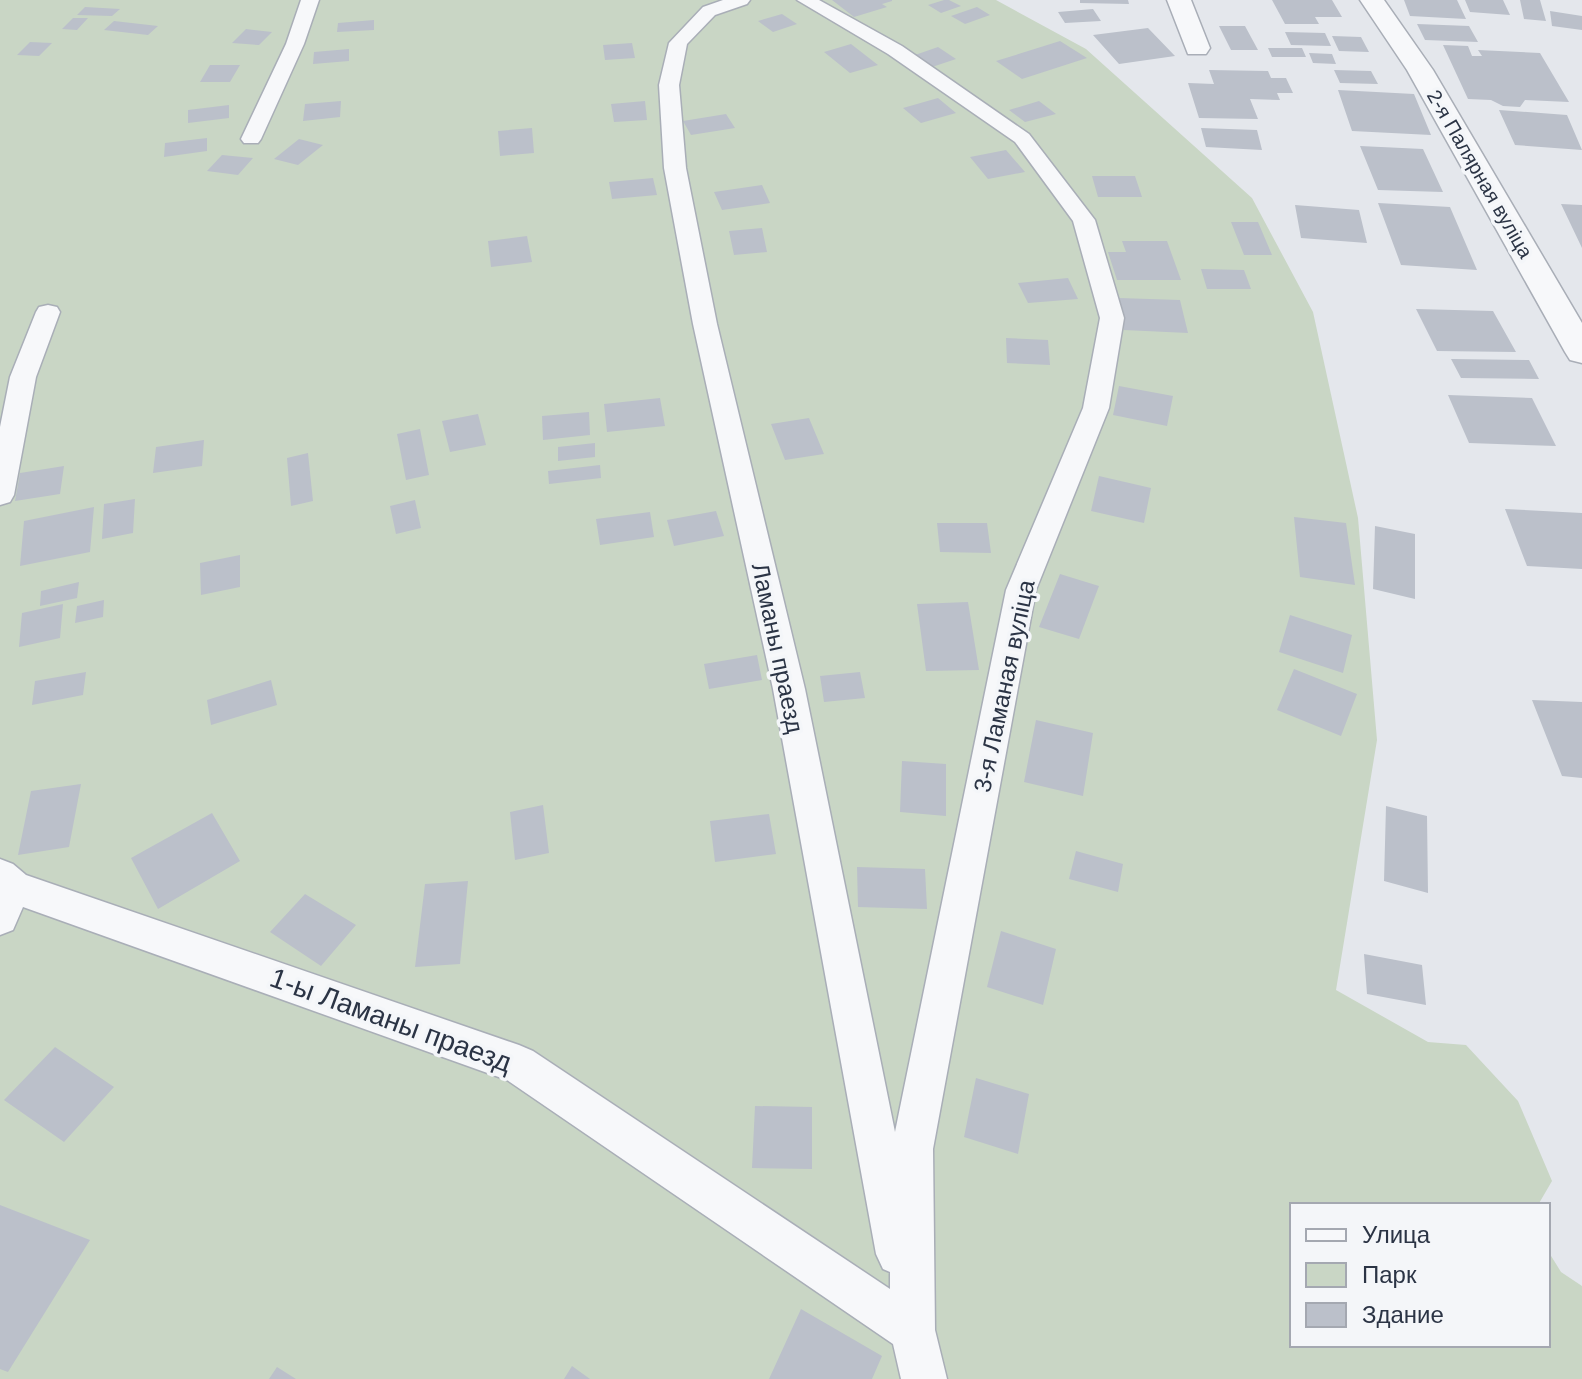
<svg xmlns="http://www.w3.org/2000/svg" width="1582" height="1379" viewBox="0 0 1582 1379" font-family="Helvetica,sans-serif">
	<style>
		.green { fill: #c9d6c5 }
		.building { fill: #bbc0ca }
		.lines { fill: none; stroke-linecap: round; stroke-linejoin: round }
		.service-casing { stroke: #a9aeb7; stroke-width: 3 }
		.minor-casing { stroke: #a9aeb7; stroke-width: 3 }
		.service { fill: #f7f8fa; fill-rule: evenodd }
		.minor { fill: #f7f8fa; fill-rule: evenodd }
		.labels { text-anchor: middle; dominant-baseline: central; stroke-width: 7; stroke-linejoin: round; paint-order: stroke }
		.far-street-label { font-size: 20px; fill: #2b3445; stroke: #f4f6f9 }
		.street-label { font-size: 24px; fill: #2b3445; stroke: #f4f6f9 }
		.near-street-label { font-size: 28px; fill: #2b3445; stroke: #f4f6f9 }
	</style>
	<rect width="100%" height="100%" fill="#e4e7ec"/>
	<path class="green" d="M0,0H996L1086,49L1252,198L1313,312L1358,518L1377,740L1336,990L1428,1042L1466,1045L1518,1101L1552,1181L1538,1205H1292V1345H1548V1251L1561,1272L1582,1286V1379H0Z"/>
	<path class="building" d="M832,0H892V1L882,4L887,7L854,17Z
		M944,0H949L961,6L941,13L928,5Z
		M1080,0H1128L1129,4L1080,3Z
		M1272,0H1332L1342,17H1315L1319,24H1285Z
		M1404,0H1457L1466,19L1410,16Z
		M1465,0H1503L1510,15L1470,12Z
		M1520,0H1540L1546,21L1524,19Z
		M85,7L120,9L112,16L77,15Z
		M977,7L990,15L965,24L951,16Z
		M1093,9L1101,21L1065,23L1058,12Z
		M1550,11L1582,16V30L1552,26Z
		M782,14L797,24L773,32L758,21Z
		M73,18H88L77,30L62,29Z
		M374,20V30L337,32L338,23Z
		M114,21L158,26L148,35L104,30Z
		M1417,24L1469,26L1478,42L1425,40Z
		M1219,26H1245L1258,50H1231Z
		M1148,28L1175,56L1119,64L1093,35Z
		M246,29L272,32L259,45L232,43Z
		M1285,32L1325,33L1331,46L1291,45Z
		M1332,36L1361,37L1369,52L1339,51Z
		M1060,41L1087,58L1022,79L996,61Z
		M30,42L52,43L39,56L17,55Z
		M632,43L635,58L605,60L603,45Z
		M851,44L878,65L850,73L824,52Z
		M1443,45L1468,46L1472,56H1482L1478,50L1540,53L1569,102L1525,100L1520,107L1503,106L1491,100L1468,99Z
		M938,47L956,59L932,67L915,55Z
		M1268,48H1302L1306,57H1272Z
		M349,49V61L313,64L314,52Z
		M1309,53L1332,54L1336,64L1313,63Z
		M210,65H240L230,82H200Z
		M1209,70L1268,71L1271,78H1286L1293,93H1277L1280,100L1250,99L1258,119L1199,118L1188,83L1214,84Z
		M1334,70L1371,71L1378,84L1340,83Z
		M1338,90L1414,94L1431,135L1352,131Z
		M938,98L956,113L921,123L903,108Z
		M341,101L340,117L303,121L305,104Z
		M645,101L647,120L614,122L611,104Z
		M1039,101L1056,114L1025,122L1009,110Z
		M229,105V118L188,123V110Z
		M1499,110L1567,115L1582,150L1515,145Z
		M726,114L735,128L691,135L683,121Z
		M532,128L534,153L500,156L498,131Z
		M1201,128L1257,130L1262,150L1206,147Z
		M207,138V151L164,157L165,143Z
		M299,139L323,145L298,165L274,159Z
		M1360,146L1423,149L1443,192L1378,190Z
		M1006,150L1025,172L988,179L970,157Z
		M222,155L253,158L238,175L207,171Z
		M1092,176H1135L1142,197H1098Z
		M653,178L657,195L612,199L609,182Z
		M762,185L770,203L722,210L714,192Z
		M1378,203L1450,207L1477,270L1401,265Z
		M1561,204L1582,205V248Z
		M1295,205L1359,210L1367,243L1301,238Z
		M1231,222H1258L1272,255H1244Z
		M762,228L767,252L734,255L729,231Z
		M527,236L532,262L491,267L488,241Z
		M1122,241H1167L1181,280H1117L1108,252H1126Z
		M1201,269L1244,270L1251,289H1207Z
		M1068,278L1078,299L1028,303L1018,283Z
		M1119,298L1180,300L1188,333L1124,330Z
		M1416,309L1493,311L1516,352L1437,351Z
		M1006,338L1048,340L1050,365L1007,363Z
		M1451,359L1529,360L1539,379L1461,378Z
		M1119,386L1173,396L1167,426L1113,415Z
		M1448,395L1532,398L1556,446L1469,443Z
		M660,398L665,426L607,432L604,404Z
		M589,412L590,435L543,440L542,416Z
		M478,414L486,445L450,452L442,421Z
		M809,418L824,454L785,460L771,424Z
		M420,429L429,475L406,480L397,434Z
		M204,440L202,466L153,473L156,447Z
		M595,443V457L558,461V447Z
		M308,453L313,501L291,506L287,458Z
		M600,465L601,478L549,484L548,471Z
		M64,466L60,494L15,501L20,473Z
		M1099,476L1151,488L1144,523L1091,511Z
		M135,499L133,533L102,539L104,504Z
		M415,500L421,528L396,534L390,506Z
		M94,507L90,552L20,566L24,521Z
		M1505,509L1582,513V569L1527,566Z
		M716,511L724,536L674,546L667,520Z
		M650,512L654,537L600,545L596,519Z
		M1294,517L1346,523L1355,585L1300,577Z
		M937,523H987L991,553L940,552Z
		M1375,526L1415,534V599L1373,589Z
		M240,555V587L201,595L200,563Z
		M1060,574L1099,586L1079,639L1039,627Z
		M79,582L77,598L40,606L41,591Z
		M104,600L103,617L75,623L77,606Z
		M968,602L979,670L926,671L917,604Z
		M63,604L60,638L19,647L22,613Z
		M1290,615L1352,635L1343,673L1279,652Z
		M757,655L762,680L709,689L704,664Z
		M1294,669L1357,694L1341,736L1277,710Z
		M86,672L83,695L32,705L35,681Z
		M860,672L865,698L824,702L820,676Z
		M271,680L277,705L211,725L207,700Z
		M1532,700L1582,702V778L1562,776Z
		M1036,720L1093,733L1083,796L1024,782Z
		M902,761L946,764V816L900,812Z
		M81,784L69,847L18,855L31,791Z
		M543,805L549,853L515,860L510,812Z
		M1386,806L1427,816L1428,893L1384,881Z
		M212,813L240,861L158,909L131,858Z
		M769,814L776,854L715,862L710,821Z
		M1076,851L1123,864L1118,892L1069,879Z
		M857,867L925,869L927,909L858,907Z
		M468,881L460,964L415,967L425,884Z
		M305,894L356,925L321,966L270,932Z
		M1001,931L1056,949L1043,1005L987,987Z
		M1364,954L1422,965L1426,1005L1367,994Z
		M55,1047L114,1087L64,1142L4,1100Z
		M976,1078L1029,1094L1018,1154L964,1137Z
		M755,1106L812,1107V1169L752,1168Z
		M0,1205L90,1240L8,1372L0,1369Z
		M801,1309L882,1356L872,1379H769Z
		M572,1366L590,1379H564Z
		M277,1367L296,1379H269Z"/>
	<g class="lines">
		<g class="service-casing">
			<path id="service" d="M301,0H319L304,44L261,139L258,143H244L241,139L286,44Z
				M723,0H750L747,4L715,15L687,44L679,85L686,168L717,324L805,689L895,1132L1006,590L1083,408L1100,318L1073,221L1015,142L888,54L797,0H819L902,46L1029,134L1095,220L1124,318L1109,408L1036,590L933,1149L935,1330L947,1379H901L893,1344L507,1080L23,907L13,930L0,935V859L13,864L26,875L519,1045L533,1051L890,1289V1272L883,1269L876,1254L773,689L693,324L664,168L659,85L669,43L703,7Z
				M48,305L57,307L60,312L36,377L14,495L10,502L0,505V427L10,377L36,312L39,307Z"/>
		</g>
		<g class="minor-casing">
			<path id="minor" d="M1167,0H1191L1210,48L1206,54H1188Z
				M1360,0H1384L1433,70L1582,323V363L1570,360L1565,352L1407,70Z"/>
		</g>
		<use href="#service" class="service"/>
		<use href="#minor" class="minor"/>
	</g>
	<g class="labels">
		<g class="far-street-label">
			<text transform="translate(1480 174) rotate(60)">2-я Палярная вуліца</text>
		</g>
		<g class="street-label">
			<text transform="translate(778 648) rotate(78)">Ламаны праезд</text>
			<text transform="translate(1004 686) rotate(-78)">3-я Ламаная вуліца</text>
		</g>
		<g class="near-street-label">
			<text transform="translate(391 1020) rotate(20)">1-ы Ламаны праезд</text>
		</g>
	</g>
	<rect x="1290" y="1203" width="260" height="144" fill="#f4f6f9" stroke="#a4a8b1" stroke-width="2"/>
	<rect x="1306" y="1229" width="40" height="12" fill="#f7f8fa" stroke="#a4a8b1" stroke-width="2"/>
	<text x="1362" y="1243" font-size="24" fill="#2b3445">Улица</text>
	<rect x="1306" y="1263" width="40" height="24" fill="#c9d6c5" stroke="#a4a8b1" stroke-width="2"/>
	<text x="1362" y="1283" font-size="24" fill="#2b3445">Парк</text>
	<rect x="1306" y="1303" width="40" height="24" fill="#bbc0ca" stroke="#a4a8b1" stroke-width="2"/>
	<text x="1362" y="1323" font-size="24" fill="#2b3445">Здание</text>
</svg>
